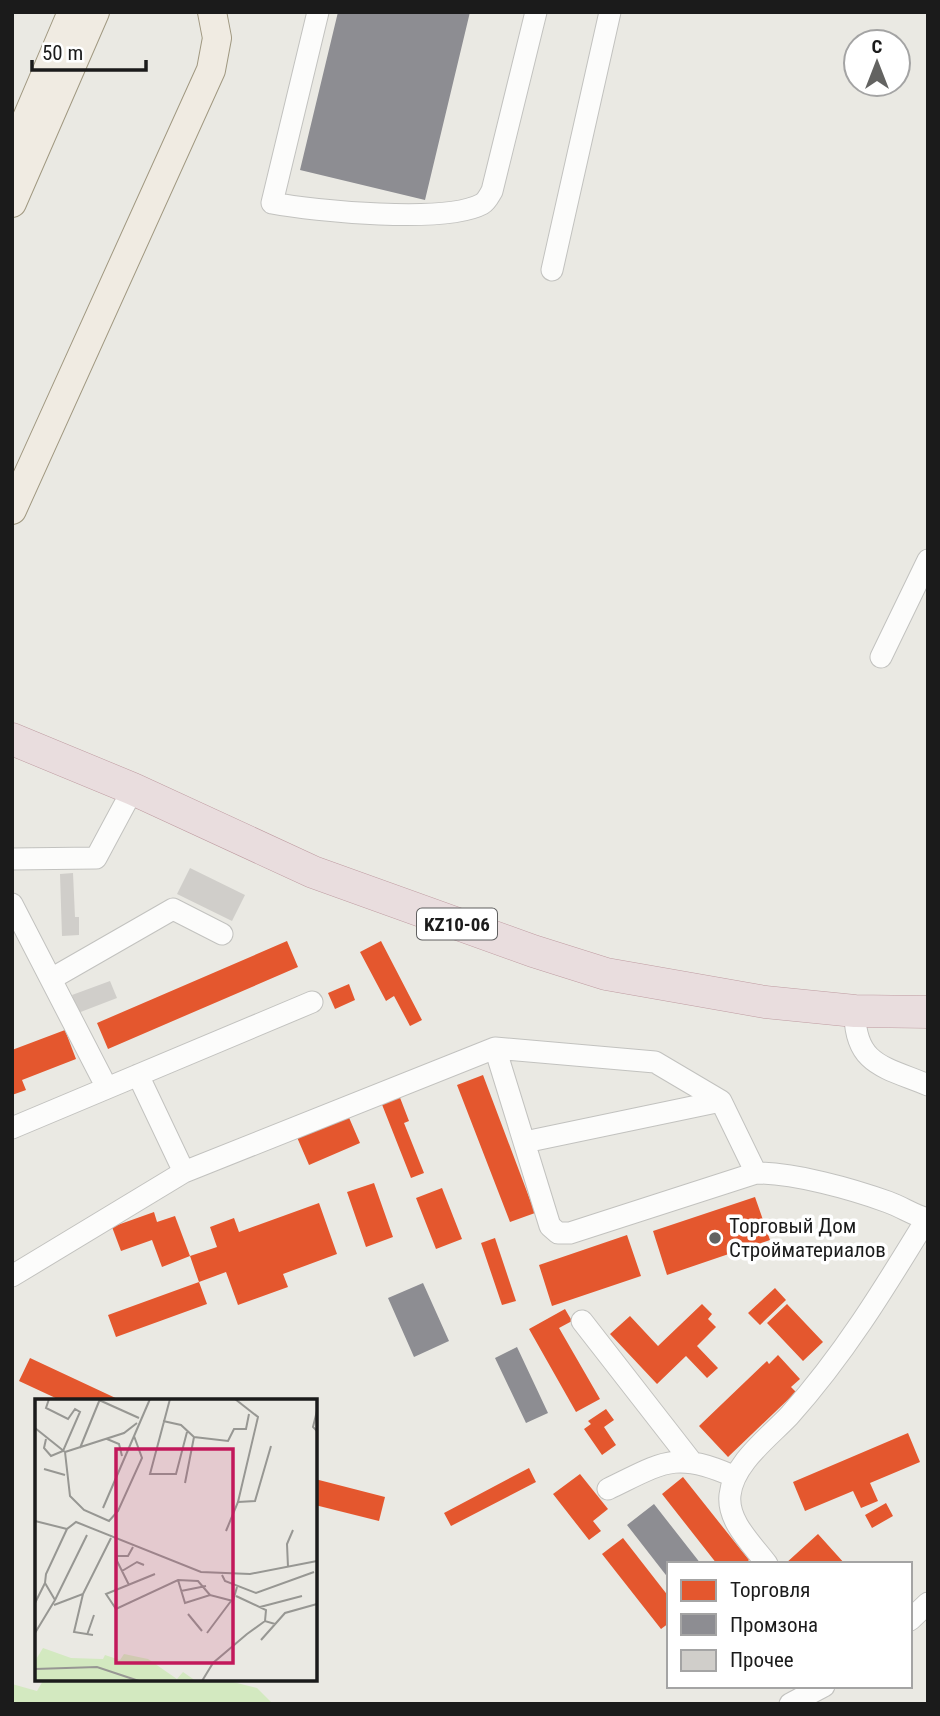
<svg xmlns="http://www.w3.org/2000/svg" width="940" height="1716" viewBox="0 0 940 1716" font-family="'Roboto Condensed',sans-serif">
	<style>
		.grass { fill: #d3e9c0 }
		.shops { fill: #e4572e }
		.industry { fill: #8d8d92 }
		.building { fill: #d0ceca }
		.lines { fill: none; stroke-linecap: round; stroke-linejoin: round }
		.minor-casing { stroke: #c2c2bf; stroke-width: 23 }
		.major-casing { stroke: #a09880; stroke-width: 30 }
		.highway-casing { stroke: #bf9ca2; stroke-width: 33 }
		.minor { stroke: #fcfcfb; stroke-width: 21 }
		.major { stroke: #f0ebe2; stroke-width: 28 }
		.highway { stroke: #e9ddde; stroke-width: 32 }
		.poi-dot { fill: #636361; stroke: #fff; stroke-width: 2.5 }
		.labels { text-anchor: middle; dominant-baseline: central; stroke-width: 7; stroke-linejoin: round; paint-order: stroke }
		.shield { fill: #fff; stroke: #5f5f5f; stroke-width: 2 }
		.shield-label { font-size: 19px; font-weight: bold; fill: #1b1b1b }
		.poi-label { font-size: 21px; fill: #1b1b1b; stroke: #fff; text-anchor: start }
		.inset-road { fill: none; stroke: #979793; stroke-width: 2 }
		.view { fill: #c2185b; fill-opacity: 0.15; stroke: #c2185b; stroke-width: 3.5 }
		.inset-edge { fill: none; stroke: #1b1b1b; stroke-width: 3.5 }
	</style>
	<rect width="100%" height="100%" fill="#eae9e3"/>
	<path class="grass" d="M44,1679H221L257,1688L273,1704H12V1684L37,1691Z"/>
	<path class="shops" d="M287,941L298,967L108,1049L97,1023Z
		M381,941L422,1020L410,1026L394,996L386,1001L360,952Z
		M349,984L355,1000L335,1009L328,993Z
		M65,1030L76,1059L22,1080L26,1090L12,1095V1050Z
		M483,1075L535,1213L510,1222L457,1085Z
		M399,1095L409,1121L404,1123L424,1173L411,1178L381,1102Z
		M347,1113L360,1143L309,1165L296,1135Z
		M374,1183L393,1237L366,1247L347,1192Z
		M442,1188L462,1239L436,1249L416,1198Z
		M755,1197L770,1240L667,1275L653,1231Z
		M319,1203L337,1254L283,1274L288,1287L238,1305L226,1272L199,1282L190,1256L217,1247L210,1227L234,1218L239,1232Z
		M154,1212L157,1222L175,1216L190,1256L162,1267L152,1240L121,1251L112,1227Z
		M627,1235L641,1276L552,1306L539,1265Z
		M495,1238L516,1301L502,1305L481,1243Z
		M199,1282L207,1304L116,1337L108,1315Z
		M775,1288L786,1300L760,1325L748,1313Z
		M702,1304L712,1314L708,1319L716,1327L697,1346L718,1368L707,1378L686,1356L657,1384L610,1334L630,1316L658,1346Z
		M787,1304L823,1342L803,1361L767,1323Z
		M565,1309L572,1321L559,1328L600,1399L576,1412L529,1329Z
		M778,1355L800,1379L791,1387L796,1392L728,1457L699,1426L767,1361L769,1364Z
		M30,1358L122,1401H62L19,1381Z
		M606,1409L614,1420L604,1427L616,1445L602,1455L584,1429L591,1424L588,1421Z
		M908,1433L920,1462L870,1483L878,1501L861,1508L853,1491L805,1511L793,1482Z
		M529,1468L536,1482L451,1526L444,1513Z
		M580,1474L608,1509L593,1521L601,1531L589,1540L553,1494Z
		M683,1477L749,1560L745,1564H717L662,1494Z
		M315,1479L385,1497L379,1521L315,1505Z
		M886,1503L893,1516L872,1528L865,1515Z
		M818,1534L845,1564H785Z
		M623,1538L669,1597V1623L661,1629L602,1554Z"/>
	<path class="industry" d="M338,12H470L425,200L300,170Z
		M423,1283L449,1341L414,1357L388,1298Z
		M517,1347L548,1413L526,1423L495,1358Z
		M654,1504L701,1564H669V1579L627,1525Z"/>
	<path class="building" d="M190,868L245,895L232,921L177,894Z
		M73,873L75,917H79V935L62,936L60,874Z
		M110,981L117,998L78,1013L72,995Z"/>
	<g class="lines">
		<g class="minor-casing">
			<path id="minor" d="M318,12L272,203C315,211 445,224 482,204C487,201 489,196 492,191L536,12
				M552,270L610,12
				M881,657L928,560
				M12,859L96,858L133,789
				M12,904L107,1088
				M51,979L173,909L222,934
				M855,1011C854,1065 885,1067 928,1085
				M495,1048L550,1226L558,1233H570L756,1173C795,1173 852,1189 888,1202C902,1207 915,1216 928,1219
				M138,1075L184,1172
				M12,1128L312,1002
				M525,1142L721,1101
				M12,1276L184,1172L495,1048L655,1062L721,1101L756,1173
				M582,1321L691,1461
				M608,1489C662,1463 675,1450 733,1476
				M767,1564C752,1544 727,1521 730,1495C733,1464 768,1438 789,1416C843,1356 884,1289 926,1220
				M910,1620L928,1603
				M790,1704L824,1686"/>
		</g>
		<g class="major-casing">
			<path id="major" d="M12,153L72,12
				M12,203L95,12
				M12,510L211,70L217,38L212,12"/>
		</g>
		<g class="highway-casing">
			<path id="highway" d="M12,739L133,789L313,872L533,951L606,974L765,1002L855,1011L928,1012"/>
		</g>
		<use href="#minor" class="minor"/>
		<use href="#major" class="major"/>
		<use href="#highway" class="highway"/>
	</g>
	<circle class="poi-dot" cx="715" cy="1238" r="7"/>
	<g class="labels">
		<rect class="shield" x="417" y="908.5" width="80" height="31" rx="5"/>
		<g class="shield-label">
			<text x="457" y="924">KZ10-06</text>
		</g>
		<g class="poi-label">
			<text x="729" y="1226">Торговый Дом<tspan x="729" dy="24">Стройматериалов</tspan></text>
		</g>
	</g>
	<g transform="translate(35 1399)">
		<rect width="282" height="282" fill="#eae9e3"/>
		<path d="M8,249L36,259L68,260L70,256L85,261L89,255L113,260L142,280L148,273L161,282H0V262Z" fill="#d3e9c0"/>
		<path class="inset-road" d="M135,0L115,75H141L152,33M64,1L104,19M282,12L278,28L282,32M128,22L146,26L159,38L193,42L199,30H211L214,15M0,29L30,53M11,40L9,49L16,57L28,52L45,13L40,10L33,20L11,9L14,0M72,40L84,45L87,57M45,49L65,0M30,53L35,97L49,111L74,122L83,112L107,59L99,37M30,53L89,34L102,24M9,70L30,76M150,84L159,38M203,103L220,102L236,47M68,109L115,0M0,122L32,130M191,132L203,103L223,18L200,0M81,142L82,162L94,186M82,157H93L98,148M253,168L252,145L258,131M87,172L102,163L109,166M120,175L71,195L81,210L143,181L163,182L175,196M187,176L190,182L221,194L279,173M143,181L150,204L175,196L198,202L202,188M146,192L171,187M48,195L39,233L58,236M201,197L231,211L230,222M20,201L52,136M0,204L10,184M19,206L48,195L76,139M225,208L267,197M153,215L167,232M0,234L20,201L10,184L11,175L32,130L41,123L166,173L215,175L282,162M172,234L196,202M52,236L59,216M226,241L250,214L282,205M0,270L62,268L104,282M167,282L178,264L212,235L230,222L240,225"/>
		<path class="view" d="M81,50H198V264H81Z"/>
		<rect width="282" height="282" class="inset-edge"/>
	</g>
	<rect width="940" height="1716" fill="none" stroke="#1b1b1b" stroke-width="28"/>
	<rect x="667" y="1562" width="245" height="126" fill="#ffffff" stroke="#a4a4a4" stroke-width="2"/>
	<rect x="681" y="1580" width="35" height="21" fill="#e4572e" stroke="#a4a4a4" stroke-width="2"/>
	<text x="730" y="1597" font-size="21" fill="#1b1b1b">Торговля</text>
	<rect x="681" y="1614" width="35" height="21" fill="#8d8d92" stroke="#a4a4a4" stroke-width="2"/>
	<text x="730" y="1632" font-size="21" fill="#1b1b1b">Промзона</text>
	<rect x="681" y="1650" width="35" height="21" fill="#d0ceca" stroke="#a4a4a4" stroke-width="2"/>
	<text x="730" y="1667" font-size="21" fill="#1b1b1b">Прочее</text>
	<g transform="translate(877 63)"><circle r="33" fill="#ffffff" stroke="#a4a4a4" stroke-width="2"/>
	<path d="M0-5L12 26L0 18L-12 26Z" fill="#636361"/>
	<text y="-10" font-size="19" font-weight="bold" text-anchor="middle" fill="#1b1b1b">С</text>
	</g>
	<path d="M32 60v10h114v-10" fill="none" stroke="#1b1b1b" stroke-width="3.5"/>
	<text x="42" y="60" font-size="21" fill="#1b1b1b" stroke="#ffffff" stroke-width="5" paint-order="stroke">50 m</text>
</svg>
